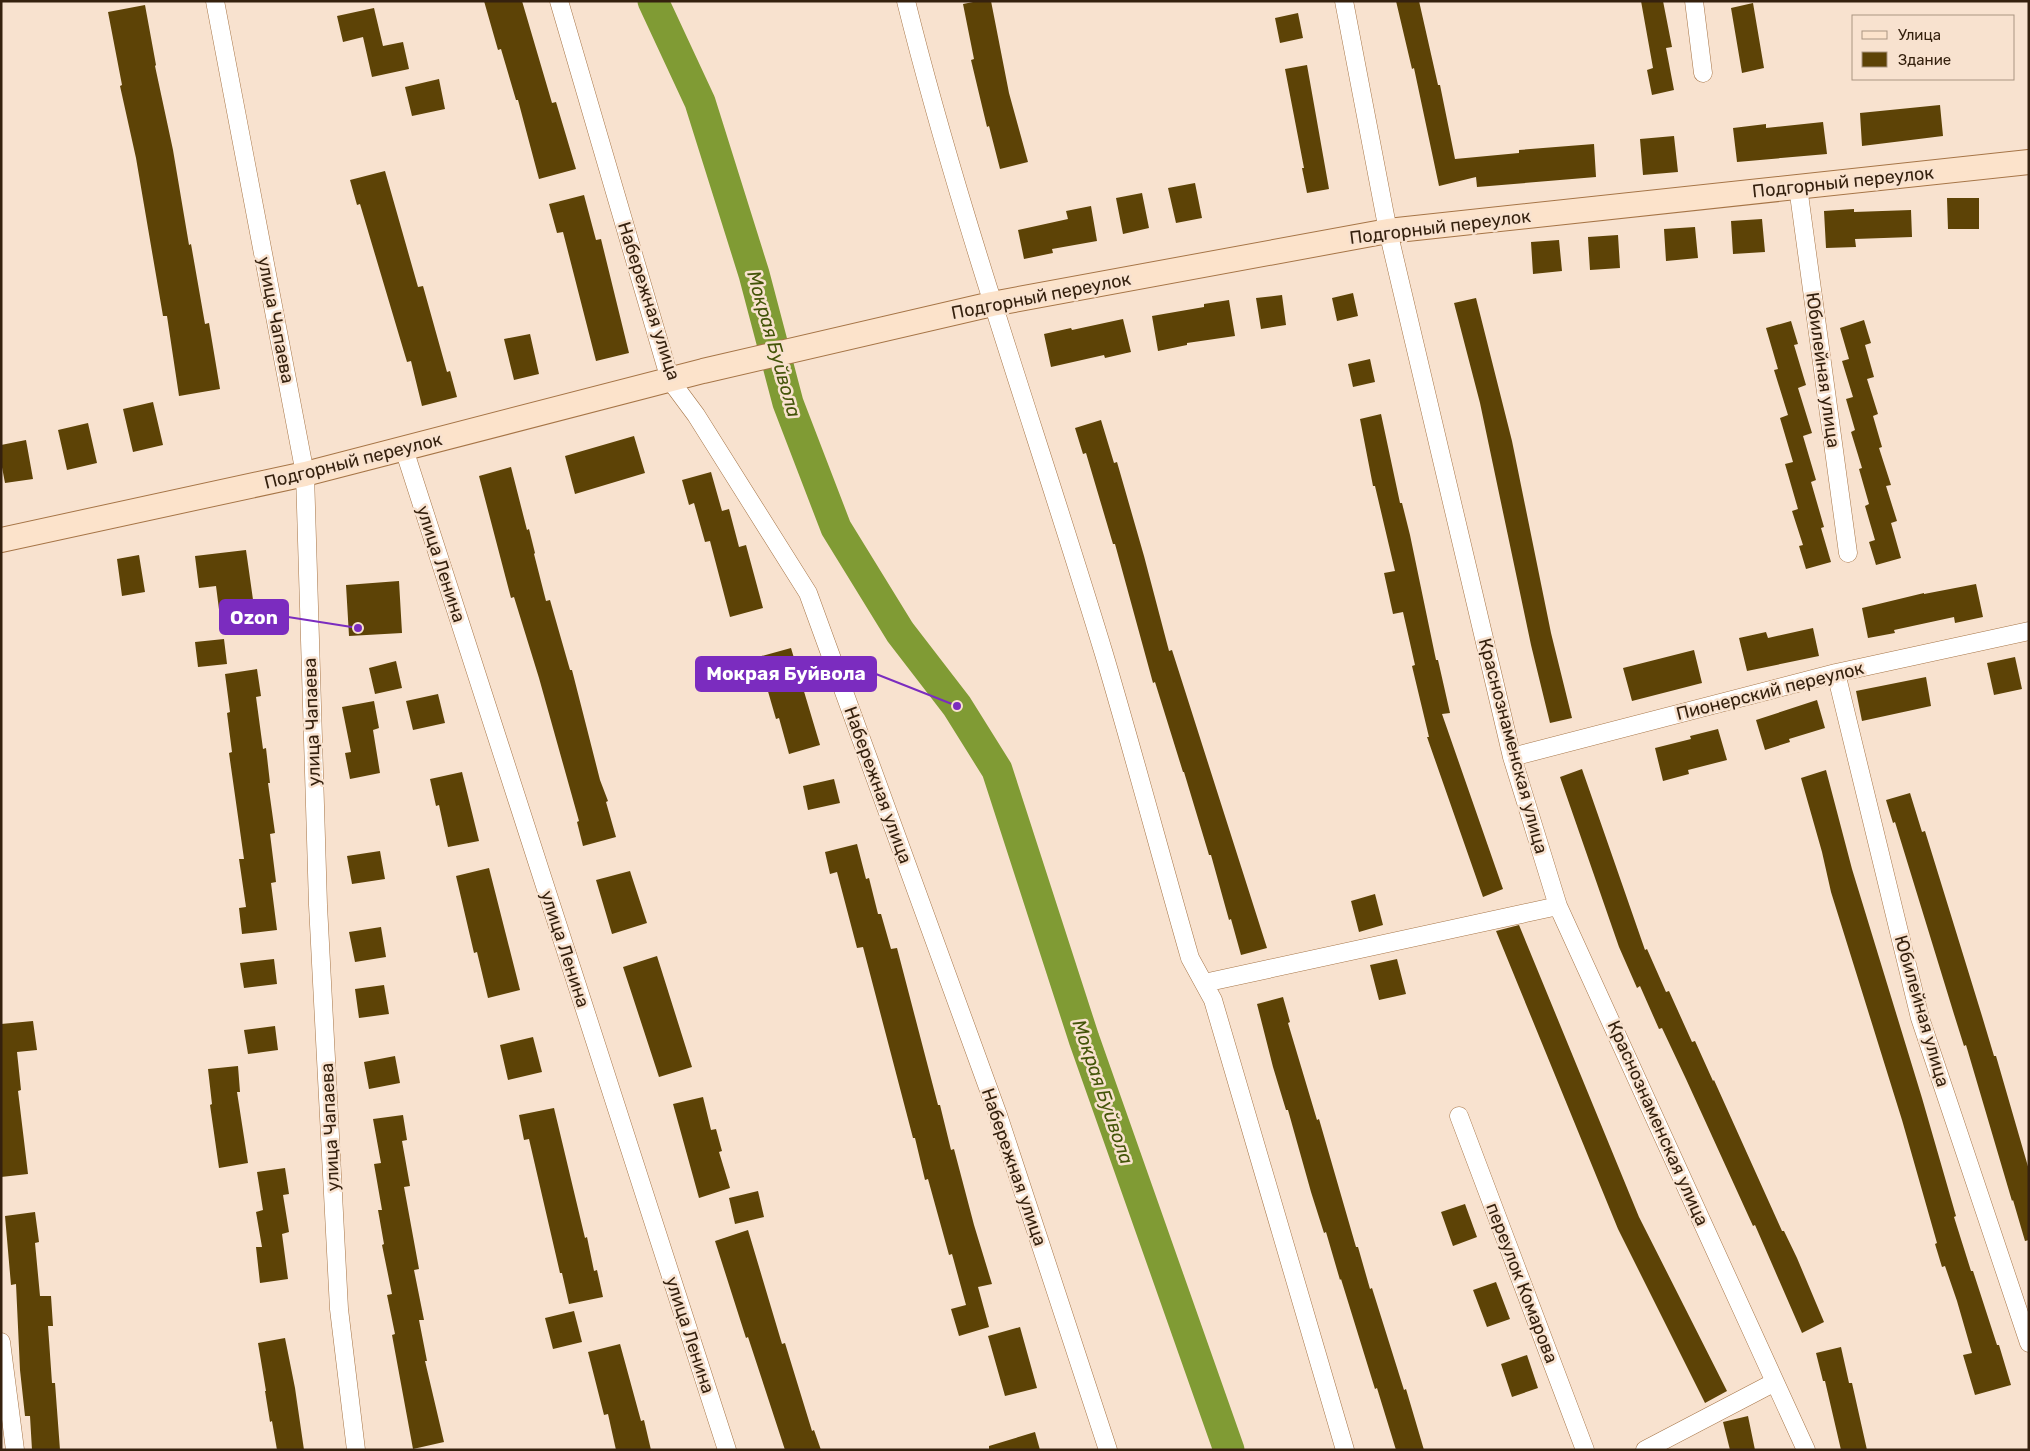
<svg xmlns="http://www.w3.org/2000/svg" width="2030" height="1451" viewBox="0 0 2030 1451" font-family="Rubik,sans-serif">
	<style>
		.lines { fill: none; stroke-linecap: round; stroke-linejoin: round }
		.river { stroke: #809b34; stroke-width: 31 }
		.building { fill: #5d4306 }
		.minor-casing { stroke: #a67547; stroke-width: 19 }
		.secondary-casing { stroke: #a67547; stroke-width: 26 }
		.minor { stroke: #fff; stroke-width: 18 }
		.secondary { stroke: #fce3cb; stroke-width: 24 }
		.labels { text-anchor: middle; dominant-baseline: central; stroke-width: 5; stroke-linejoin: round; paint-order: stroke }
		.street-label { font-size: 18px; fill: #35210e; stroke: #f8e2cf }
		.water-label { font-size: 19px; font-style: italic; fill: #445509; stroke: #f8e2cf }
		.leader { fill: none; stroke: #7b2cbf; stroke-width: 2 }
		.callout-dot { fill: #7b2cbf; stroke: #f8e2cf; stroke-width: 2 }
		.callout { fill: #7b2cbf; stroke: #7b2cbf; stroke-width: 2 }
		.callout-label { font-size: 19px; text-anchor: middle; font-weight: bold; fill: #fff }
	</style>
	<rect width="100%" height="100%" fill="#f8e2cf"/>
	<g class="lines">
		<path class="river" d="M653,1L700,102L754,274L788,403L836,528L900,632L957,706L997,770L1084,1039L1229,1450"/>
	</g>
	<path class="building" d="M484,1H522L552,103L556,102L576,169L539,179L518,100H516L501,49L498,50Z
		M978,1H991L1009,93L1028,162L1000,169L989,126L987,127L971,60L974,59L963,4Z
		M1396,1H1419L1438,85H1440L1455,159L1519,153V150L1594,144L1596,177L1477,187L1476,177L1439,186L1414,68L1412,69Z
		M1641,1H1663L1672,47L1666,48L1674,90L1652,95L1647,70L1653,68Z
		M1753,3L1764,68L1742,73L1731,8Z
		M145,5L156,65L155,66L173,150L189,245L191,244L205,324L209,323L220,389L179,396L167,316H163L136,158L120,86L122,85L108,12Z
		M374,8L383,46L403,42L409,69L372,77L363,37L343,42L337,16Z
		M1298,13L1303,38L1280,43L1275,18Z
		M1307,65L1329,189L1307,193L1302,168H1304L1285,69Z
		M439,79L445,109L412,116L405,87Z
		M1940,105L1943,136L1862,146L1860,113Z
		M1823,122L1827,154L1737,162L1733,128L1766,124V128Z
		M1674,136L1678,172L1643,175L1640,139Z
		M385,171L418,287L423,286L447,372L450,371L457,397L422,406L411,361L407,362L360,204L357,205L350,180Z
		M1195,183L1202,218L1176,223L1168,188Z
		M1142,193L1149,228L1123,234L1116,198Z
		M584,195L596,240L601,239L629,353L596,361L563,232L557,233L549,204Z
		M1947,198H1979V229H1948Z
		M1091,206L1097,241L1052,249L1053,253L1024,259L1018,230L1068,219L1066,211Z
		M1854,209V212L1911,210L1912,237L1855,239L1856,247L1826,248L1824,211Z
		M1762,219L1765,252L1733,254L1731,221Z
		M1695,227L1698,258L1666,261L1664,229Z
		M1618,235L1620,268L1590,270L1588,237Z
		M1559,240L1562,271L1533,274L1531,242Z
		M1353,293L1358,316L1337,321L1332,298Z
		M1282,295L1286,325L1261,329L1256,298Z
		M1476,298L1512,441L1551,633L1572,718L1550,723L1531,645L1480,403L1454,303Z
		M1229,300L1235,336L1187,343V345L1158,351L1152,316L1204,307V304Z
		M1123,319L1131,352L1105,358L1104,355L1051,367L1044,334L1071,328L1072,330Z
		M1864,320L1871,343L1865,345L1874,377L1867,379L1878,414L1873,416L1882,447L1879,448L1891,485L1886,486L1897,521L1891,523L1901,558L1876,565L1869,542L1875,540L1865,506L1869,504L1859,469L1862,468L1851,432L1855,430L1846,399L1853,397L1842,361L1849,359L1840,328Z
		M1791,321L1798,344L1794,345L1806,385L1798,388L1812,433L1803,436L1816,480L1811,482L1824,527L1821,528L1831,562L1806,569L1799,546L1803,545L1792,511L1798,509L1785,464L1793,462L1780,418L1788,415L1774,370L1778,369L1766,328Z
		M530,334L539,374L514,380L504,339Z
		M1370,359L1375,382L1353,387L1348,364Z
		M153,402L163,445L133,452L123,409Z
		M1381,414L1400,503H1402L1410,535L1436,660H1438L1450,713L1442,714L1503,889L1483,897L1427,737H1429L1412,666L1415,665L1403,612L1393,614L1384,573L1395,571L1375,486H1373L1360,419Z
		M1101,420L1114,463L1117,462L1144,556L1169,651L1172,650L1267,948L1241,955L1231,919L1229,920L1211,855H1209L1184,772H1183L1155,682L1153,683L1115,544H1113L1086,453L1083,454L1075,428Z
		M88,423L97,463L67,470L58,430Z
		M634,436L645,473L575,494L565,456Z
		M26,440L33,479L5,483L1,462V445Z
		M511,467L527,530L529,529L535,553L534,554L546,601L550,600L570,670H572L600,780L608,801L606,802L616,837L583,846L577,822L579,821L539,678L514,597L511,598L479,476Z
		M711,472L722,511L729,509L739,547L746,545L763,608L730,617L710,541L705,542L694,503L689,505L682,480Z
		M246,550L256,621L221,625L216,586L199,588L195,556Z
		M139,555L145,592L122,596L117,559Z
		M399,581L402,633L349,636L346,585Z
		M1976,584L1983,617L1955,623L1954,617L1894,630L1895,633L1868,638L1862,608L1924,593V594Z
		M1813,628L1819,656L1747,671L1739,638L1766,632L1768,638Z
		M224,639L227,664L198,667L195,642Z
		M791,648L820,745L789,754L779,718L776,719L758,657Z
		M1694,650L1702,683L1632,701L1623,668Z
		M2015,657L2022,689L1994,695L1987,663Z
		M396,661L402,688L375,694L369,668Z
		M257,669L261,696L256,697L263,749L266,748L270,783H268L275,833L270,834L276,882L271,883L277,930L242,934L239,908L246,907L239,859H244L229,753L232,752L227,713L230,712L225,674Z
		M1926,677L1931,706L1862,721L1856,691Z
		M438,694L445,723L413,730L406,701Z
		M1817,700L1825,728L1789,739L1790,742L1765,750L1756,720Z
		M374,701L379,728L373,730L380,773L350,779L345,753L351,752L342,707Z
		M1718,729L1727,760L1688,770L1689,774L1663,781L1655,748L1691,739L1690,736Z
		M1582,769L1645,950L1647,949L1666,992L1669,991L1692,1042L1695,1041L1713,1081L1714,1080L1782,1231H1784L1797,1258L1824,1322L1802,1333L1755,1225L1753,1226L1686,1079L1662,1028L1659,1029L1640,986L1637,988L1619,947L1560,777Z
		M1826,770L1852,869L1922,1098L1956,1216L1954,1217L1971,1271H1973L1997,1345H1999L2011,1385L1975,1395L1963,1355L1972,1353L1957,1301L1945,1266L1942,1267L1935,1244L1937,1243L1902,1120L1831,892L1822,852L1801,778Z
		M462,772L479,841L448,847L439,805L436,806L430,779Z
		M834,779L840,803L808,810L803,786Z
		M1910,793L1922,832L1925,831L1982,1016L1994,1056H1996L2029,1170V1240L2025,1241L2013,1200L2012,1201L1966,1045L1964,1046L1953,1011L1895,822L1893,823L1886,800Z
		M857,844L866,879L869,878L878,914H881L891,949L897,948L938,1105H940L951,1150L954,1149L974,1225L992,1284L978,1287L989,1327L959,1336L951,1309L966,1305L952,1254L949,1255L928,1179L925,1180L915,1138H913L863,947L857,948L837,872L830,874L825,852Z
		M380,851L385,879L352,884L347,856Z
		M489,868L520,990L488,998L477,952L474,953L456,876Z
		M630,871L647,923L612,934L596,880Z
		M1375,894L1383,925L1359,932L1351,901Z
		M1519,925L1639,1217L1727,1391L1705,1403L1618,1229L1496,931Z
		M381,927L386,957L355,962L349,932Z
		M657,956L692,1067L659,1077L623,967Z
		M274,959L277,984L244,988L240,963Z
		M1397,959L1406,994L1379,1000L1370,965Z
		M384,985L389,1014L359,1018L355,989Z
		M1283,997L1290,1022L1288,1023L1317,1120L1319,1119L1356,1247H1358L1370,1289L1372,1288L1404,1390L1406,1389L1424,1450H1396L1377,1388L1375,1389L1341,1279L1340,1280L1326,1232L1324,1233L1311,1192L1288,1110H1286L1273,1067L1257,1004Z
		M33,1021L37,1050L17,1052L21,1090L18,1091L28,1174L1,1177V1024Z
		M275,1026L278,1050L248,1054L244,1030Z
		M533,1037L542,1072L508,1080L500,1045Z
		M395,1056L400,1083L369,1089L364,1062Z
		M238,1066L240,1092H237L248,1163L219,1168L210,1105L212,1104L208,1069Z
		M703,1097L711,1130L716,1129L722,1151L719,1152L730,1188L699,1198L673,1104Z
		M554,1108L585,1238L587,1237L594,1271L597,1270L603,1297L569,1304L562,1273H560L529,1139L524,1140L519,1115Z
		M403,1115L407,1140L402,1141L410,1186L404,1187L419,1269L414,1270L424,1320H419L427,1361H425L444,1442L413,1449L392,1335L395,1334L387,1295L392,1294L382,1245L384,1244L378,1210H382L374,1164L381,1163L373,1119Z
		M285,1168L289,1194L283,1195L289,1232L282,1234L288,1279L260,1283L256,1247H262L256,1212L263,1210L257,1172Z
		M758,1191L764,1217L735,1224L729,1198Z
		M1465,1204L1477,1237L1453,1246L1441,1212Z
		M35,1212L39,1242L35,1243L40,1296H51L53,1326H48L52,1383H55L60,1450H32L30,1416H25L20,1370L16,1284L11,1285L5,1216Z
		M748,1230L782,1344L785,1343L812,1431L814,1430L821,1450H785L748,1337L746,1338L715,1241Z
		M1496,1282L1510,1319L1487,1327L1473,1290Z
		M574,1311L582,1342L553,1349L545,1318Z
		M1020,1327L1037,1388L1005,1396L988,1336Z
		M285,1338L295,1388L304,1450H277L272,1421L270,1422L265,1391H266L258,1343Z
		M620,1344L641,1421L644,1420L651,1450H616L608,1414L604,1415L588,1352Z
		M1841,1347L1849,1383H1852L1867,1450H1841L1825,1381H1823L1816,1353Z
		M1527,1355L1538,1388L1512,1397L1501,1364Z
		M1748,1416L1755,1450H1730L1723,1422Z
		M1035,1432L1040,1450H989V1446Z"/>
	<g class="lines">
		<g class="minor-casing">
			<path id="minor" d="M215,1L305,474L318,905L339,1309L356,1450
				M559,1L670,380L696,415L808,593L998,1115L1108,1450
				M906,1C961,222 1038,436 1104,654C1134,755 1161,857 1190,958L1213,1000L1345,1450
				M1344,1L1388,231L1512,757L1558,906L1806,1450
				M1694,1L1703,73
				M1798,187L1848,553
				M404,449L727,1450
				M1836,673L1920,1018L2029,1343
				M1512,757L1836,673L2029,631
				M1204,983L1558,906
				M1459,1116L1585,1450
				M1,1342L15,1450
				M1645,1450L1775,1382"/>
		</g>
		<g class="secondary-casing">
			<path id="secondary" d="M1,540L305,474L703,371L992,304L1388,231L2029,162"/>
		</g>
		<use href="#minor" class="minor"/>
		<use href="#secondary" class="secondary"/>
	</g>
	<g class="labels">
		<g class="street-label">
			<text transform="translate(1843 182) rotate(-6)">Подгорный переулок</text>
			<text transform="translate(1440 227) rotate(-7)">Подгорный переулок</text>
			<text transform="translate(1041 296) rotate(-11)">Подгорный переулок</text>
			<text transform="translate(649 301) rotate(72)">Набережная улица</text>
			<text transform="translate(276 320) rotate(79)">улица Чапаева</text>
			<text transform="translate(1823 370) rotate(82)">Юбилейная улица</text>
			<text transform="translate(353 461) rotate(-14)">Подгорный переулок</text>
			<text transform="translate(441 564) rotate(72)">улица Ленина</text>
			<text transform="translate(1770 691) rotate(-14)">Пионерский переулок</text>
			<text transform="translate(312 722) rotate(-92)">улица Чапаева</text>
			<text transform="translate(1513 746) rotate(75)">Краснознаменская улица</text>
			<text transform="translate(878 785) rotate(70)">Набережная улица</text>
			<text transform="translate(565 949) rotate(72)">улица Ленина</text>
			<text transform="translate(1922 1011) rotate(74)">Юбилейная улица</text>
			<text transform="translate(1658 1123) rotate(66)">Краснознаменская улица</text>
			<text transform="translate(330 1127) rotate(-93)">улица Чапаева</text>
			<text transform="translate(1014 1167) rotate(71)">Набережная улица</text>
			<text transform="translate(1522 1283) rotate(69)">переулок Комарова</text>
			<text transform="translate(690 1335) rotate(72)">улица Ленина</text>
		</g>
		<g class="water-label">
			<text transform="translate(774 344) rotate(74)">Мокрая Буйвола</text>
			<text transform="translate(1103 1092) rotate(71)">Мокрая Буйвола</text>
		</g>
	</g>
	<path class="leader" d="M358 628L288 617M957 706L876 674"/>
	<g class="callout-dot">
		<circle cx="358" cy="628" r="5"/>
		<circle cx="957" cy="706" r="5"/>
	</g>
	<g class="callout">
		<rect x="220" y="600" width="68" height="34" rx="5"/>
		<rect x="696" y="657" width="180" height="34" rx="5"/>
	</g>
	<g class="callout-label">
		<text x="254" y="624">Ozon</text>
		<text x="786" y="680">Мокрая Буйвола</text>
	</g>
	<rect width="2030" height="1451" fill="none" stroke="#35210e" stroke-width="5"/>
	<rect x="1852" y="15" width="162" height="65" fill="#f8e2cf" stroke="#aa9582"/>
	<rect x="1862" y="31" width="25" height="8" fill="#fce3cb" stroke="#aa9582"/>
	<text x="1898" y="40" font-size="15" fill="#35210e">Улица</text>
	<rect x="1862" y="52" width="25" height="15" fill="#5d4306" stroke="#aa9582"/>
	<text x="1898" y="65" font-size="15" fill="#35210e">Здание</text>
</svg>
